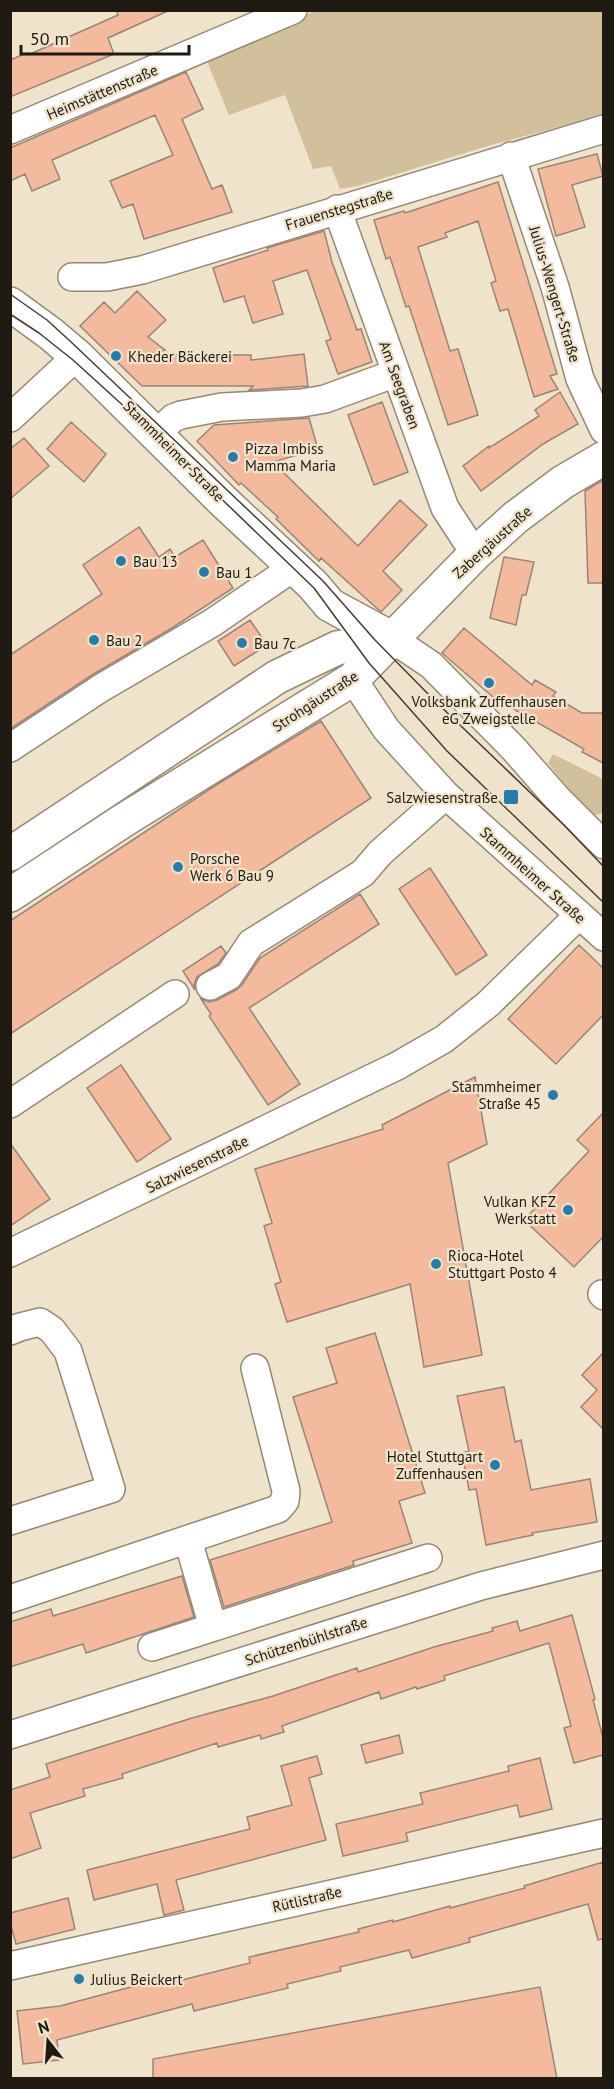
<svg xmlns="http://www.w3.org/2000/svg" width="614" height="2089" viewBox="0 0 614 2089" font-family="'PT Sans',sans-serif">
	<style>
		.green { fill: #d2bf9b }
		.building { fill: #f4ba9e; stroke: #9b8478; stroke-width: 1.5 }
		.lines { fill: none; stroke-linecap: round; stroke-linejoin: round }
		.minor-casing { stroke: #958974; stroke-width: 30 }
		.major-casing { stroke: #958974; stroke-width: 36 }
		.minor { stroke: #fff; stroke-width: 27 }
		.major { stroke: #fff; stroke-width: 33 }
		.tram { stroke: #433d32; stroke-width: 1.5 }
		.poi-dot { fill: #267dac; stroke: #efe3cb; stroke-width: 2 }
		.labels { text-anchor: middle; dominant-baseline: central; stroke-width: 4.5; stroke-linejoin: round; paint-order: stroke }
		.street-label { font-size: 15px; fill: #1f1a12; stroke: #efe3cb }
		.poi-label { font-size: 15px; fill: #1f1a12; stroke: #efe3cb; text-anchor: start }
	</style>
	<rect width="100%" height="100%" fill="#efe3cb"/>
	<path class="green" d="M315,11H603V115L491,145L358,186L340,189L331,166L313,169L285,95L229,115L206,59Z
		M553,754L603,779V813L591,816L548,763Z"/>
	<path class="building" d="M116,10H170L108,38L114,54L10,97V60L27,53L28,55L118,15Z
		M186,72L203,109L182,119L212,189L222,185L232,212L144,239L133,204L122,208L110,181L173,155L155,115L52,160L60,179L32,191L25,174L10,181V148Z
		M597,154L603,176L572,185L585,227L556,236L538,169Z
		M498,182L557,374L550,376L558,389L534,397L508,309L500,311L491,283L496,281L478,221L445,233L447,237L418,247L450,351L458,349L478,415L448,425L409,306L406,307L390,257L386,259L374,220L404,211L405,213Z
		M324,231L332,262L357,330L361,329L372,362L338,374L326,341L331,339L307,270L273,281L283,314L253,323L244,296L224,302L213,268L268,250L267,248Z
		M137,291L166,320L148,337L165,350L148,355H251V360L304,354L308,386L249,390L253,386H142L80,326L104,302L115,313Z
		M560,392L578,424L543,444L481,491L463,466L489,446V448L539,416L535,410Z
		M382,402L408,472L374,485L348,415Z
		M309,418L318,449L273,462L358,546L400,500L427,525L383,571L402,590L381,612L321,558L319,561L276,519L278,517L241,483L239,485L197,441L214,425Z
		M71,422L106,454L84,482L47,449Z
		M24,438L49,466L10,499V449Z
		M603,480V583H588L585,491Z
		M139,527L159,557L170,549L175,557L203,540L233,588L172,628L92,675L10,729V655L102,594L83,565Z
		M504,557L534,562L526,595H522L516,625L490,618Z
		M250,620L267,645L234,666L218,641Z
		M464,628L532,685L535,680L556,692L553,696L582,713H603V763L582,752L584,749L494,698L442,653Z
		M321,721L371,798L10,1034V921L216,785Z
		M430,868L487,955L456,975L399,889Z
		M360,894L379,924L249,1008L300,1084L268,1105L209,1016L211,1014L201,999L209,1002L217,1000L236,990L242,985L260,958Z
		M579,945L603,968V1015L556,1064L508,1019Z
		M221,946L226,953L218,964L197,977L194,985L195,990L183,971Z
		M121,1065L171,1139L137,1162L87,1088Z
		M475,1077L487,1144L448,1163L482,1355L424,1367L410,1284L287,1322L275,1284L281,1282L264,1226L272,1223L255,1169L383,1129L382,1125Z
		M603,1113V1237L574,1267L524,1220L589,1151L577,1140Z
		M10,1143L50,1199L10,1226Z
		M375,1333L425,1493L399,1501L412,1543L353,1561L354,1565L224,1607L210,1560L332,1522L293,1397L337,1383L326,1348Z
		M603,1353V1429L581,1407L597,1390L582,1375Z
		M504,1387L515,1442L521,1440L531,1490L590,1479L597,1522L532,1533L533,1535L486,1545L476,1489L469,1490L462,1453L469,1451L457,1396Z
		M182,1576L194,1617L86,1653L83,1644L10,1667V1622L51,1609L53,1616Z
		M572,1615L595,1699L593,1700L603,1738V1755L574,1763L564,1728L571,1726L549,1643L444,1676L445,1680L417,1689L416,1687L381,1699L379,1692L282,1726L284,1732L261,1739L260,1735L218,1747L217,1743L122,1774L123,1778L83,1789L85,1796L30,1813L41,1848L10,1859V1790L50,1777L46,1764L192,1718L273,1696L357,1668L358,1672L434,1647L493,1631L492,1628L517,1621L520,1631Z
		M399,1735L403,1753L366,1763L361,1745Z
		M317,1756L322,1774L309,1778L326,1840L176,1880L184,1910L164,1915L157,1884L94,1900L87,1870L250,1829L247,1817L292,1805L281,1766Z
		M540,1758L552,1809L520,1817L517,1805L406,1833L408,1841L343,1856L336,1824L423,1804L420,1793L509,1771L508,1766Z
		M603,1862V1939L598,1940L588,1904L469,1938L470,1942L412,1958L409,1950L340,1967L341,1971L287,1984L288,1988L194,2011L192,2004L57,2040L59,2060L23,2064L17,2011L60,2006L161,1979L162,1985L250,1963L249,1957L359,1932L358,1929L393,1920V1922L450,1906V1908L525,1888L524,1886Z
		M68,1898L75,1929L16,1944L10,1922V1913Z
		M540,1987L557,2079H153V2059Z"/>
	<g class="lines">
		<g class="minor-casing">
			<path id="minor" d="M10,130L293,10
				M511,156L555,287L580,379L604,430
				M337,209L445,508L475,554
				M72,277H107L142,270L604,129
				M10,418L77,356
				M157,434L173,418L181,415L222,407L302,403L325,399L396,373
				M391,638L431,665L513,748L557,798L604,845
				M353,679L386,729L446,795L604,937
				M10,748L101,688L212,623L294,567
				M210,986L229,976L251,943L363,873L380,853L446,795
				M10,1104L175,994
				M10,1253L397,1066L444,1039L488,1004L578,916
				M602,1294L604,1296
				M10,1331L20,1327L40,1322L52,1330L68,1351L111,1489L10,1521
				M188,1540L213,1627
				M10,1599L278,1509L285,1501L286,1491L255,1368
				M152,1647L428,1558
				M10,1735L481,1586L604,1555
				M10,1966L604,1833"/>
		</g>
		<g class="major-casing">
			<path id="major" d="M10,304L51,334L77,356L222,500L313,585L330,605L391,638
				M10,854L277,677L337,648L391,638
				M10,895L124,820L353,679L475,554L516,517L563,482L604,458"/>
		</g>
		<use href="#minor" class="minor"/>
		<use href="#major" class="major"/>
		<path class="tram" d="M10,294L47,320L70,341L323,581L375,640L435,701L563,824L604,867
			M10,314L39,333L73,360L150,430L314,588L369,663L447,751L604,903"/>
	</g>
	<g class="poi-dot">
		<circle cx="116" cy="356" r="6"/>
		<circle cx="233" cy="457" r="6"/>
		<circle cx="121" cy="561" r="6"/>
		<circle cx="204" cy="572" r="6"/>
		<circle cx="94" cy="640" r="6"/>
		<circle cx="242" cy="643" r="6"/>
		<circle cx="489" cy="683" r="6"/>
		<rect x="503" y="789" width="16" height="16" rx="3"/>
		<circle cx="178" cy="867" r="6"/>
		<circle cx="553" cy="1095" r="6"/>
		<circle cx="568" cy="1210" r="6"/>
		<circle cx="436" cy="1264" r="6"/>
		<circle cx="495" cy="1465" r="6"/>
		<circle cx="79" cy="1979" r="6"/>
	</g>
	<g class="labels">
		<g class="street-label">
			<text transform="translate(102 92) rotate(-23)">Heimstättenstraße</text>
			<text transform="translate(339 209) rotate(-17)">Frauenstegstraße</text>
			<text transform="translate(555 294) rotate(73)">Julius-Wengert-Straße</text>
			<text transform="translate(400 385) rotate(70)">Am Seegraben</text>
			<text transform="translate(174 451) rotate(45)">Stammheimer Straße</text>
			<text transform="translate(492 542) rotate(-42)">Zabergäustraße</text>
			<text transform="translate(315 701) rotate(-33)">Strohgäustraße</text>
			<text transform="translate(533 875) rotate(42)">Stammheimer Straße</text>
			<text transform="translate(197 1164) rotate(-26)">Salzwiesenstraße</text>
			<text transform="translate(306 1641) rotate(-18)">Schützenbühlstraße</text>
			<text transform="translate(307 1899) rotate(-13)">Rütlistraße</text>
		</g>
		<g class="poi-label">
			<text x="128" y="356">Kheder Bäckerei</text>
			<text x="245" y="448">Pizza Imbiss<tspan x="245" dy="17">Mamma Maria</tspan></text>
			<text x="133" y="561">Bau 13</text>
			<text x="216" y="572">Bau 1</text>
			<text x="106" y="640">Bau 2</text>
			<text x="254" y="643">Bau 7c</text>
			<text x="489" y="701" text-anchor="middle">Volksbank Zuffenhausen<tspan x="489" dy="17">eG Zweigstelle</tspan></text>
			<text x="498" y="797" text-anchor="end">Salzwiesenstraße</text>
			<text x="190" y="858">Porsche<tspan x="190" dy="17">Werk 6 Bau 9</tspan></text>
			<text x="541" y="1086" text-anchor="end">Stammheimer<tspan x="541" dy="17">Straße 45</tspan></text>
			<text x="556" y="1201" text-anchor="end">Vulkan KFZ<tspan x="556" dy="17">Werkstatt</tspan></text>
			<text x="448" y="1255">Rioca-Hotel<tspan x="448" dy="17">Stuttgart Posto 4</tspan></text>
			<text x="483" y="1456" text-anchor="end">Hotel Stuttgart<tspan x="483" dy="17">Zuffenhausen</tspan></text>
			<text x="91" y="1979">Julius Beickert</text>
		</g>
	</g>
	<rect width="614" height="2089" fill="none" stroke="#1f1a12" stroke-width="24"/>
	<g transform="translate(48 2041) rotate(343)" stroke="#efe3cb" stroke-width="4.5" paint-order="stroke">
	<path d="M0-4.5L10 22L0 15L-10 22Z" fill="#1f1a12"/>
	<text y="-9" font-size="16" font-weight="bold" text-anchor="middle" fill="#1f1a12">N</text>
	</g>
	<path d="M21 45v9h168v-9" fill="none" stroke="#1f1a12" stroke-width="3"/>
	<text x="30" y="45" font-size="18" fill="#1f1a12" stroke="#efe3cb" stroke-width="4.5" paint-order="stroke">50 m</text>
</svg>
